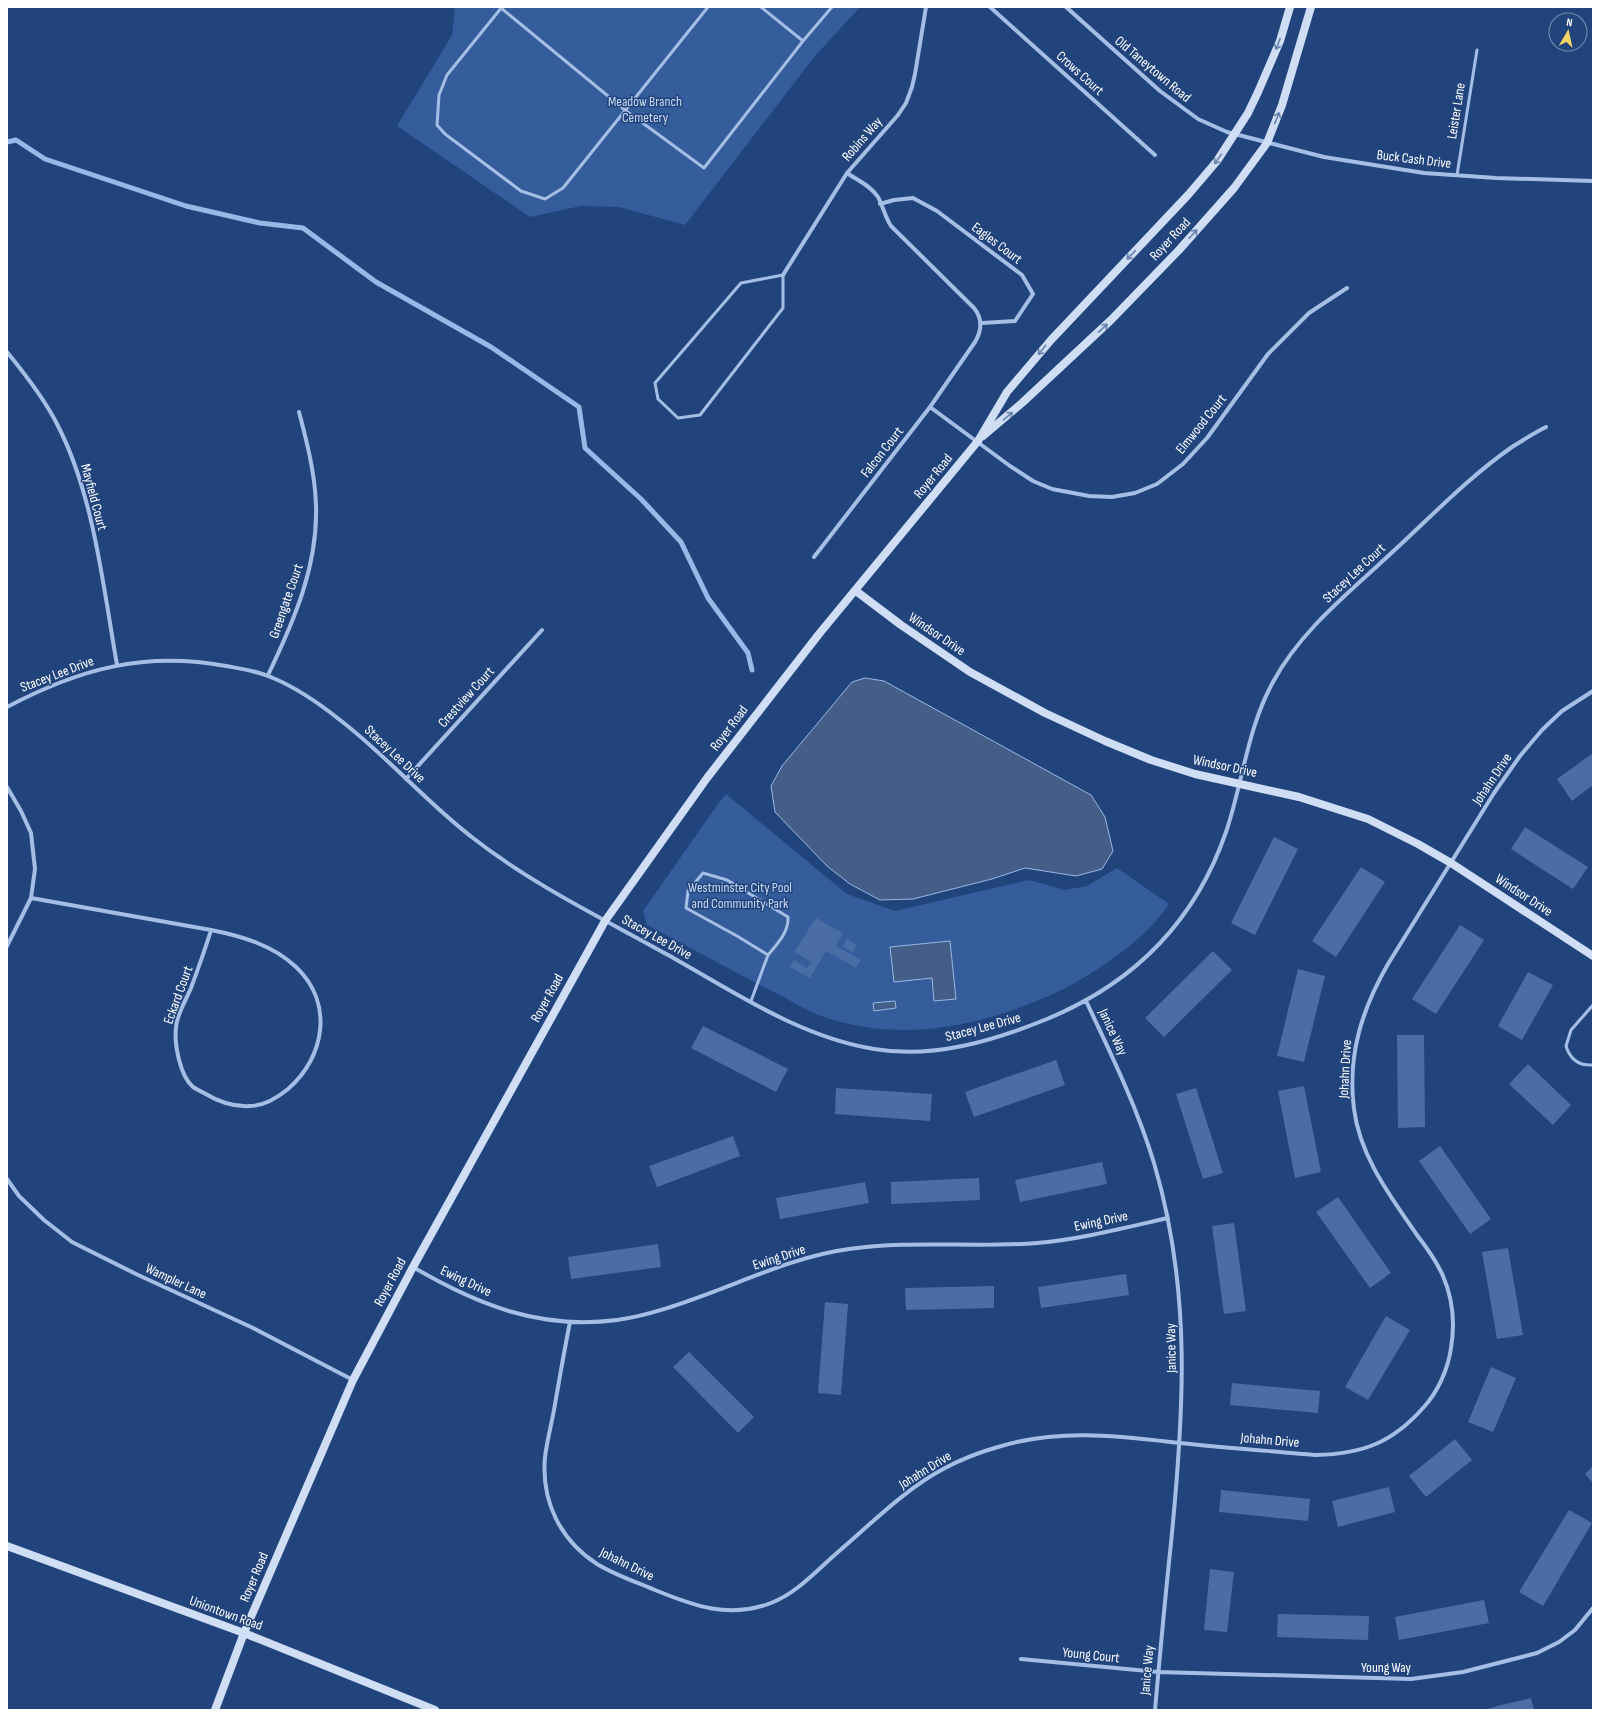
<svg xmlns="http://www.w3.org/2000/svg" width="1600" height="1717" viewBox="0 0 1600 1717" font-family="'Sofia Sans Condensed',sans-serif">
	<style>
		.green { fill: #355c9b }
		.water { fill: #455e88; stroke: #99b8e7 }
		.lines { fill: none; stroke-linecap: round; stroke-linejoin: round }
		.stream { stroke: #99b8e7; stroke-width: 5 }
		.building { fill: #4a6da6 }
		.lane { stroke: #a5bee6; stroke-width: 3 }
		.street { stroke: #a5bee6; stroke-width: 4 }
		.secondary { stroke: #cfddf5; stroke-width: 8 }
		.oneway { stroke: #6781ad }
		.labels { text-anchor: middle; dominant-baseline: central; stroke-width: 3; stroke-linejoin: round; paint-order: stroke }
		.street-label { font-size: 14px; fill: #fff; stroke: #21447d }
		.park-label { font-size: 14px; fill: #c9daf5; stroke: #21447d }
	</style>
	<rect width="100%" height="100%" fill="#21447d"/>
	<path class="green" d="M455,7H860L815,56L685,225L619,207L581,206L530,217L397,126L452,35Z
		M726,794L847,894L895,911L1029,880L1065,890L1087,886L1117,868L1169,904C1146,940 1089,978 1051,995C978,1027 901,1043 824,1017C809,1012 793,1002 778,994C734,972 691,948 647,925L643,911L718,804Z"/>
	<path class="water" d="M865,678L884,681L1091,795L1105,817L1113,851L1102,869L1076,876L1025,868L992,879L913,899L880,900L850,884L827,866L775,812L771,786L782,766L852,682Z
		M950,941L956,999L934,1001L932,978L894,982L890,947Z
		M895,1001L896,1008L874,1011L873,1003Z"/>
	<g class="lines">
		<path class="stream" d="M7,142L16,140L45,159L186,206L260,223L303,228L376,282L491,347L579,407L585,448L641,499L681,542L708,598L748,653L752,670"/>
	</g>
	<path class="building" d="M1593,753V785L1572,801L1557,779Z
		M1525,827L1588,867L1573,889L1511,849Z
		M1274,837L1298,849L1255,935L1231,923Z
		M1361,867L1385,882L1336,957L1312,941Z
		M816,918L843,933L836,946L861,960L856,968L826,951L810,978L790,967L794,960L807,968L811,962L794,952Z
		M1460,925L1484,940L1436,1014L1412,999Z
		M847,939L857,945L853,952L843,947Z
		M1213,951L1232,970L1164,1037L1145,1018Z
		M1298,969L1325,976L1304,1062L1277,1056Z
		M1528,972L1553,985L1522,1040L1498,1026Z
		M703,1026L788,1069L776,1092L691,1048Z
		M1397,1035H1424L1425,1127L1398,1128Z
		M1056,1060L1065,1085L974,1117L965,1092Z
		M1528,1064L1571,1105L1553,1125L1509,1084Z
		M1304,1086L1321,1172L1295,1178L1278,1091Z
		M836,1088L932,1094L930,1121L835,1114Z
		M1196,1088L1223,1173L1203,1179L1176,1094Z
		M733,1136L740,1156L657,1187L649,1166Z
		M1440,1146L1491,1219L1470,1234L1419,1161Z
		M1102,1162L1107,1184L1020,1202L1015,1180Z
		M979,1178L980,1200L891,1204V1182Z
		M865,1182L869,1203L780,1219L776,1198Z
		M1338,1197L1391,1273L1370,1288L1316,1212Z
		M1234,1223L1246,1311L1224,1314L1212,1226Z
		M658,1244L661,1267L571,1279L568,1257Z
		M1508,1248L1523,1335L1497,1339L1482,1252Z
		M1126,1274L1129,1295L1041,1308L1038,1287Z
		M994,1286V1308L906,1310L905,1288Z
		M825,1302L848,1304L841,1395L818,1393Z
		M1386,1316L1410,1330L1368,1400L1345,1387Z
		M689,1352L754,1417L738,1433L673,1367Z
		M1491,1367L1516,1378L1493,1432L1468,1422Z
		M1232,1383L1320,1391L1318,1413L1230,1405Z
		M1455,1439L1472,1460L1426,1497L1409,1476Z
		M1593,1466V1483L1585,1474Z
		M1389,1487L1395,1512L1338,1527L1332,1501Z
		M1221,1490L1310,1499L1308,1521L1219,1512Z
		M1569,1510L1592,1523L1543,1606L1519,1592Z
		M1210,1569L1234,1572L1227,1632L1204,1630Z
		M1484,1600L1489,1623L1399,1640L1395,1617Z
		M1278,1614L1369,1616L1368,1640L1277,1637Z
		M1531,1698L1534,1710H1484L1501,1705Z"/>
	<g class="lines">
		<path class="lane" d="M502,7L447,75L439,95L437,125L445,134L521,191L545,199L563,188L708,7
			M761,7L803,41
			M501,8L625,110L704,168L803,41L832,7
			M1457,175L1477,50
			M783,275V308L700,415L678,418L658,399L655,383L741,283Z
			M751,1001L768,955L737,936L686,908L688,891L703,873L727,880L788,917C789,932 777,944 768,955
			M1593,1005L1571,1030L1566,1046C1570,1059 1579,1066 1593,1065"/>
		<path class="street" d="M990,7L1155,155
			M1066,7L1160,91L1198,119L1227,132L1324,157L1424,173L1496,178L1593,181
			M880,204L894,200L913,198L937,211L1022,275L1033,294L1015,321L982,323
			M783,275L847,173L898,115L906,103L912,87L915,74L926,7
			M7,352C25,374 44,398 57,424C94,495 103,586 117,665
			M930,407L1010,466L1033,481L1052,489L1089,496L1112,497L1135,493L1157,484L1183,464L1207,438L1268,354L1309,313L1347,288
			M814,557L930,407L975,342C982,330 983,319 974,308L891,226C885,217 883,206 878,197C871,186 857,180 847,173
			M268,675C294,621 318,566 316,505C315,474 307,442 299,412
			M7,707C79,669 144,651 226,666C242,669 258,671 273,678C297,688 320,704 340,720C387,756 426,802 473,838C533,885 602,918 668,955C733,991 799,1037 874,1049C933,1059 993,1041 1047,1019C1134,983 1195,922 1226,832C1243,782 1247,729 1273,682C1300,632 1345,596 1386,558C1427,521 1466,479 1512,447C1523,440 1534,433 1546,427
			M406,779L542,630
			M7,787L21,811L31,833L35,869L31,898L7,946
			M31,898L211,930C241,936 273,945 296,967C334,1003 325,1057 288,1089C277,1098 264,1106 250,1106C234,1107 217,1101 204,1093C200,1091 196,1089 193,1087C180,1076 174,1044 176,1027C177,1014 186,1000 191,988C198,969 205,950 211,930
			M1086,1001C1111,1054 1137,1107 1154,1163C1192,1291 1184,1412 1171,1543C1165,1599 1160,1654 1155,1710
			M7,1179L19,1196L44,1220L72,1242L136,1274L251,1327L353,1380
			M413,1267C478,1305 540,1330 617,1320C652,1315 686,1302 718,1290C760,1274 804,1255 849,1249C911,1240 974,1248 1037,1243C1081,1239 1124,1228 1168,1218
			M570,1322C564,1352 559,1381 554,1410C551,1426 547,1441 545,1457C541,1501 560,1540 597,1564C615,1575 636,1582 655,1590C694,1606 729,1619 771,1603C797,1593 817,1570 838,1552C872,1523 905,1489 945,1468C962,1459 980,1452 998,1447C1059,1428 1119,1436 1180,1443C1226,1448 1271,1451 1316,1455C1362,1454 1392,1443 1423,1408C1438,1392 1448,1369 1451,1348C1455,1324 1453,1299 1443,1276C1437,1262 1427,1248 1417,1235C1391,1197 1360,1157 1354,1109C1347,1056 1362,1009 1388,964L1494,793L1520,756L1542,730L1562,711L1593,691
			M1021,1659L1158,1672L1411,1679L1463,1672L1537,1653L1559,1642L1575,1630L1593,1608"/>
		<path class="secondary" d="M983,436L1022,403L1111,320L1179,250L1234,188L1267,143L1282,105L1311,7
			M856,591L901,625L970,672L1045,713L1105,741L1151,760L1195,774L1299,797L1368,819L1418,844L1451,863L1593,956
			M7,1546L244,1633L435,1710
			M215,1710L244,1633L353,1380L413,1267L605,921L707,778L819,634L978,441L1007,392L1051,340L1188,195L1217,161L1248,113L1258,92L1280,41L1290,7"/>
	</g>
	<defs><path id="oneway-shaft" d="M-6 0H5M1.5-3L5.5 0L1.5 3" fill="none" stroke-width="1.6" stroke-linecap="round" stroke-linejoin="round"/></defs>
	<g class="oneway">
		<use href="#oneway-shaft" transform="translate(1278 44) rotate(111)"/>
		<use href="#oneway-shaft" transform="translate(1277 118) rotate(-68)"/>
		<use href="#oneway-shaft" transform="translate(1218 159) rotate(126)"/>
		<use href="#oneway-shaft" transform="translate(1193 234) rotate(-48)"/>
		<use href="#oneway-shaft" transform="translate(1131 255) rotate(134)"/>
		<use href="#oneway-shaft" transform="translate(1103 328) rotate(-43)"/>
		<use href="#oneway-shaft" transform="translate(1042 350) rotate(129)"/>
		<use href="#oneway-shaft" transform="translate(1008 416) rotate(-40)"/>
	</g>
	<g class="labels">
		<g class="street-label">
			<text transform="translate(1153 69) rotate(40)">Old Taneytown Road</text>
			<text transform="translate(1080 73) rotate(42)">Crows Court</text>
			<text transform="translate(1456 111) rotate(-81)">Leister Lane</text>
			<text transform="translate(862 139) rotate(-49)">Robins Way</text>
			<text transform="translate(1414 159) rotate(7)">Buck Cash Drive</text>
			<text transform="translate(1170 239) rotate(-47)">Royer Road</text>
			<text transform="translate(997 243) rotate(37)">Eagles Court</text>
			<text transform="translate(1201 424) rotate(-51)">Elmwood Court</text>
			<text transform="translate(882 452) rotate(-52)">Falcon Court</text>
			<text transform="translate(933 476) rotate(-51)">Royer Road</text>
			<text transform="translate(94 497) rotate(75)">Mayfield Court</text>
			<text transform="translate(1354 573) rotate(-43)">Stacey Lee Court</text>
			<text transform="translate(286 601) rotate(-71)">Greengate Court</text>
			<text transform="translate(937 634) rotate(34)">Windsor Drive</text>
			<text transform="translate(57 674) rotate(-21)">Stacey Lee Drive</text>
			<text transform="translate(466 697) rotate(-48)">Crestview Court</text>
			<text transform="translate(729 728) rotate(-53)">Royer Road</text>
			<text transform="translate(395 754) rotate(43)">Stacey Lee Drive</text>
			<text transform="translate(1225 766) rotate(12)">Windsor Drive</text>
			<text transform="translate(1492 779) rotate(-56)">Johahn Drive</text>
			<text transform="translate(1524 895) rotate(33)">Windsor Drive</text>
			<text transform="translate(657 937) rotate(29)">Stacey Lee Drive</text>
			<text transform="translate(178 995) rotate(-70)">Eckard Court</text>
			<text transform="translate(547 998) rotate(-61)">Royer Road</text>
			<text transform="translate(983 1027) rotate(-15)">Stacey Lee Drive</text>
			<text transform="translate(1113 1032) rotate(65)">Janice Way</text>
			<text transform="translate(1345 1069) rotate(-87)">Johahn Drive</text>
			<text transform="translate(1101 1221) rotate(-12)">Ewing Drive</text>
			<text transform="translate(779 1257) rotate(-18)">Ewing Drive</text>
			<text transform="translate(176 1281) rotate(25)">Wampler Lane</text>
			<text transform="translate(466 1281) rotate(25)">Ewing Drive</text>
			<text transform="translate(390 1282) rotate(-62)">Royer Road</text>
			<text transform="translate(1171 1348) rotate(-91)">Janice Way</text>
			<text transform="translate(1270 1440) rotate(5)">Johahn Drive</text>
			<text transform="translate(925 1470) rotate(-32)">Johahn Drive</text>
			<text transform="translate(627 1564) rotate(26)">Johahn Drive</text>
			<text transform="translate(254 1577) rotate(-67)">Royer Road</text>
			<text transform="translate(226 1613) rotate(20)">Uniontown Road</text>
			<text transform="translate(1091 1655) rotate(6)">Young Court</text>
			<text x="1386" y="1667">Young Way</text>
			<text transform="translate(1147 1670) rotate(-85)">Janice Way</text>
		</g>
		<g class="park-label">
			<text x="645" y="101">Meadow Branch<tspan x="645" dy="16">Cemetery</tspan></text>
			<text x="740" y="887">Westminster City Pool<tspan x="740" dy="16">and Community Park</tspan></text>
		</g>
	</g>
	<rect width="1600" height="1717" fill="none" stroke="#ffffff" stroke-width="16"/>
	<g transform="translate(1568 32) rotate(9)"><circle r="19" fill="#21447d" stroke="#7a8fb1"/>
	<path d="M0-3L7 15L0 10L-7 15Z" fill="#f2d367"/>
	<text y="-6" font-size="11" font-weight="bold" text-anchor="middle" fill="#ffffff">N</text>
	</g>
</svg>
